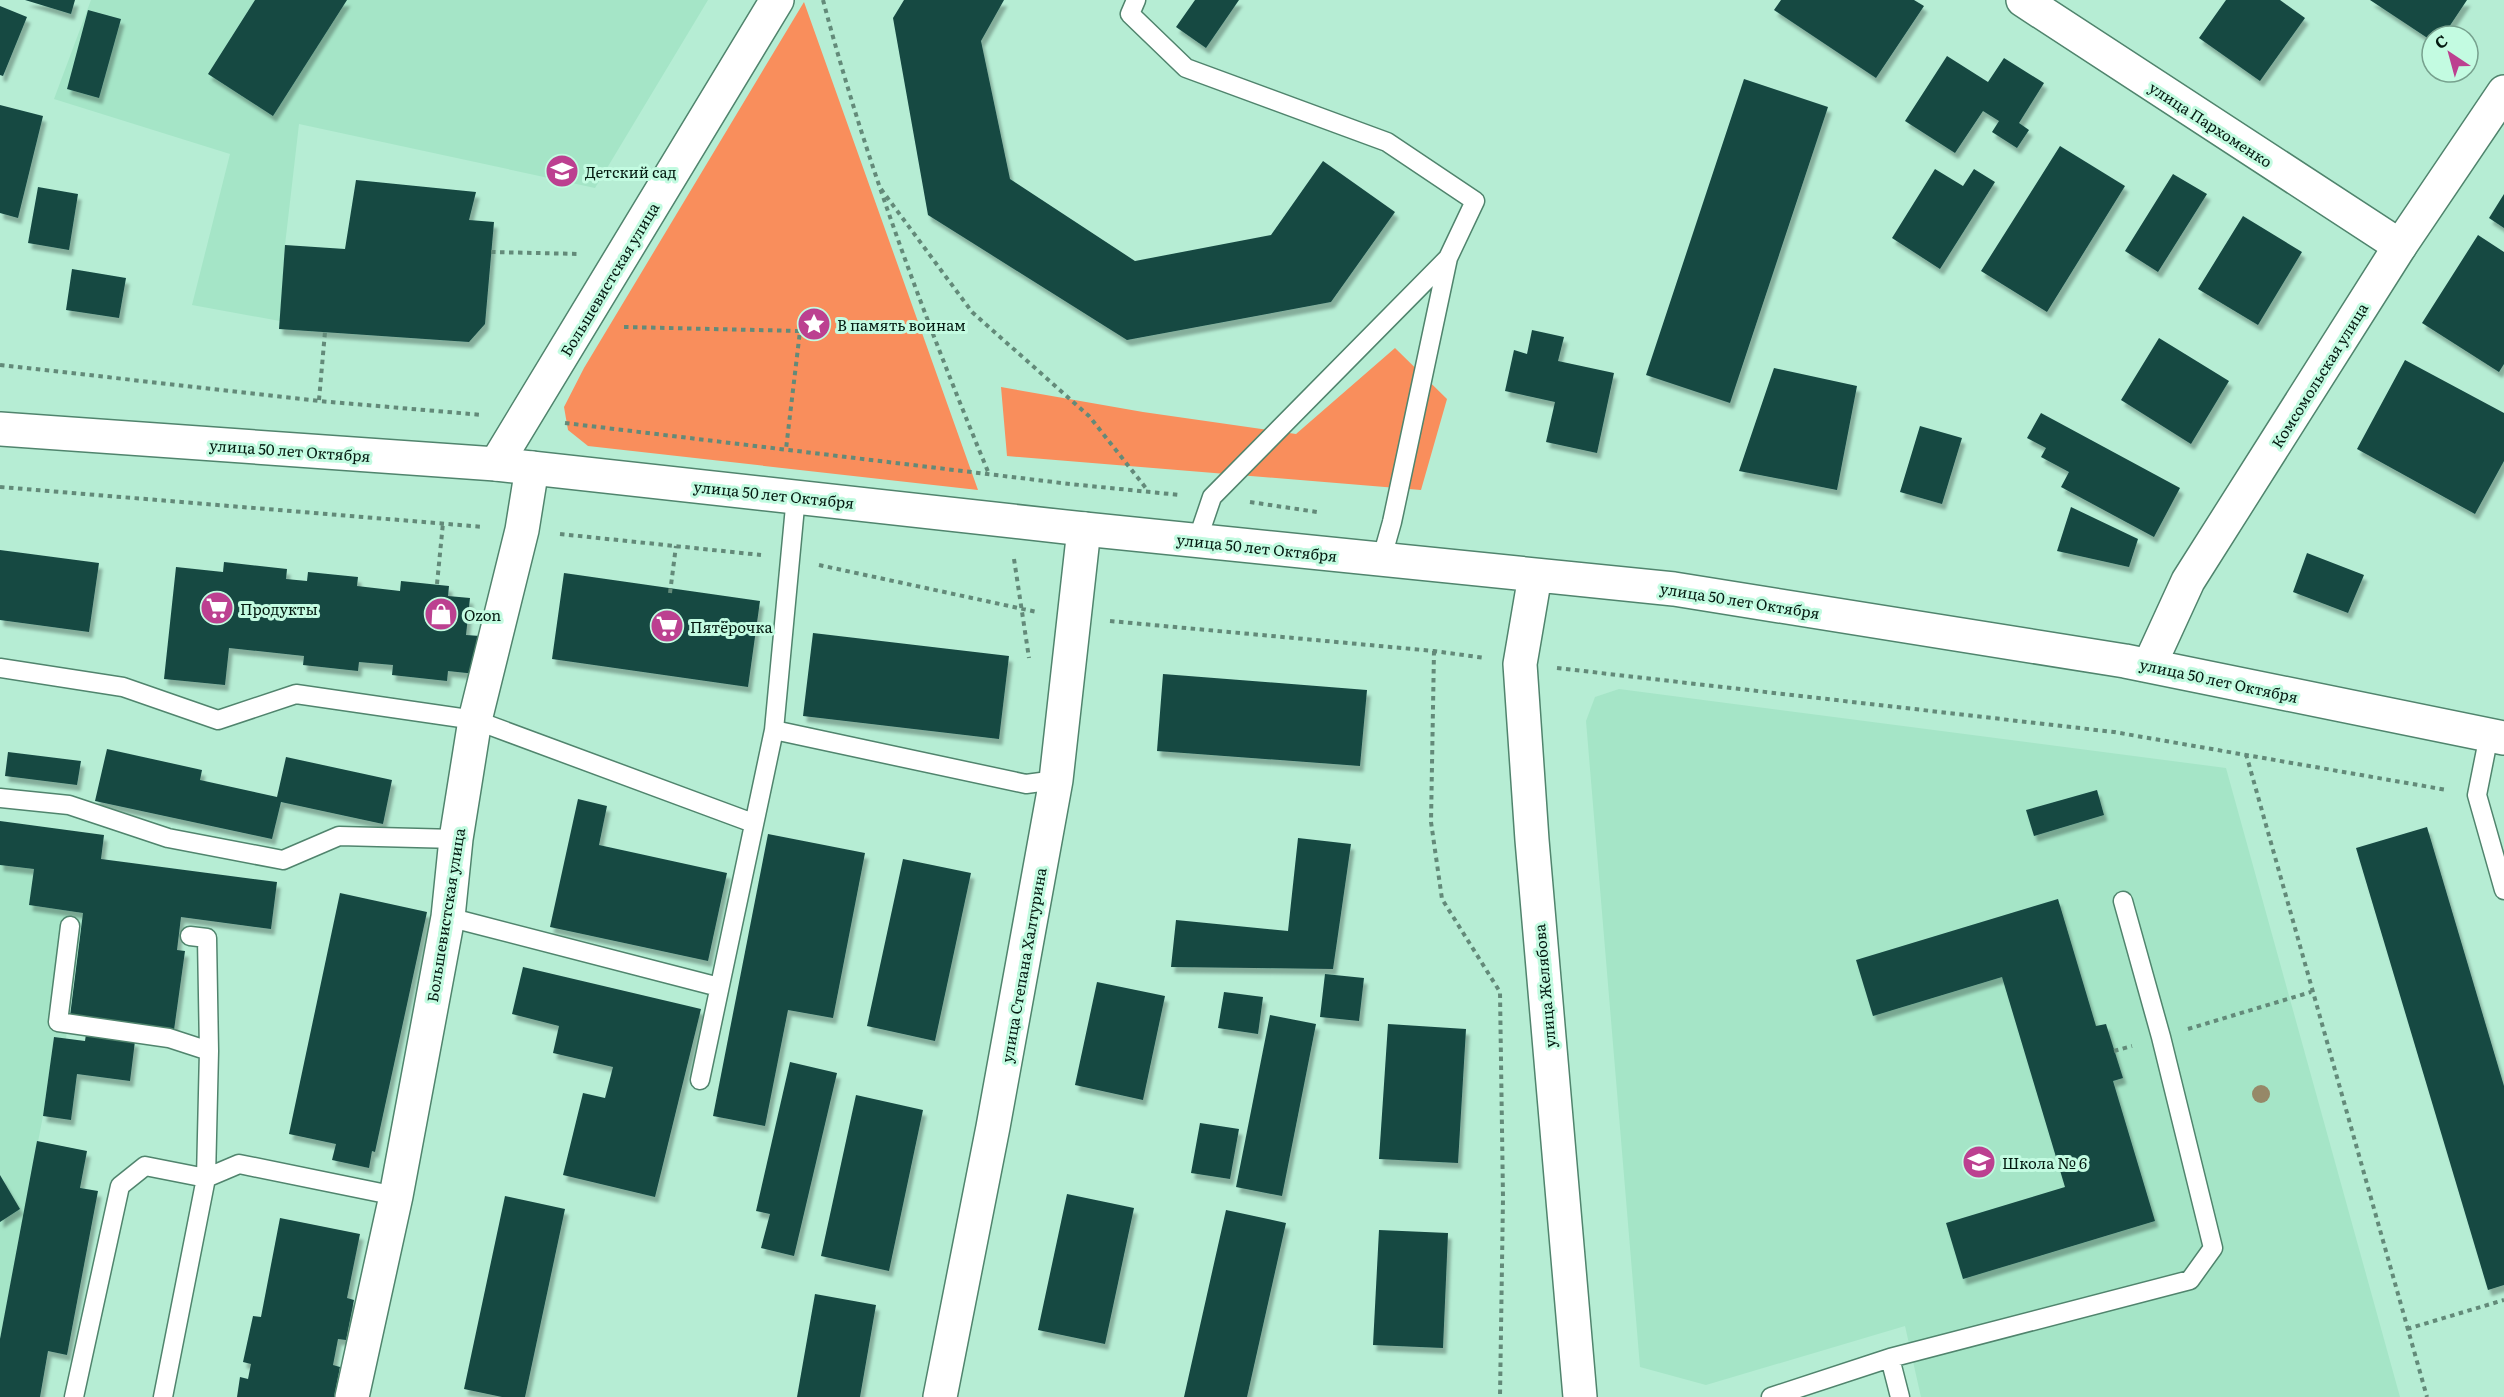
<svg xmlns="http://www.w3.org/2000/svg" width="2504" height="1397" viewBox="0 0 2504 1397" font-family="Literata,serif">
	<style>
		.built { fill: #a5e5c7 }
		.green { fill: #f98e5c }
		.building { fill: #164843; filter: url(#shadow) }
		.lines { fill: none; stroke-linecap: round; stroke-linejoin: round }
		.lane-casing { stroke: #50846d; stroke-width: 21 }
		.street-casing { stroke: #50846d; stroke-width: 36 }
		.secondary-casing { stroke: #50846d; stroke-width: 36 }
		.path { stroke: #638a79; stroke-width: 4; stroke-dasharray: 4.5 4.5; stroke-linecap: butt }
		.lane { stroke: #fff; stroke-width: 18 }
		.street { stroke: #fff; stroke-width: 33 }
		.secondary { stroke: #fff; stroke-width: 33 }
		.tree { fill: #968868 }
		.labels { text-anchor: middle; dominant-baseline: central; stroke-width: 6; stroke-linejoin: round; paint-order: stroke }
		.street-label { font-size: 15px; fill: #041a11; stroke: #c3fbe1 }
		.poi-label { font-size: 15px; fill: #041a11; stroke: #c3fbe1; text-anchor: start }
	</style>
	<defs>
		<filter id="shadow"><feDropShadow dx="3.5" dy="6" stdDeviation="1.5" flood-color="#0004"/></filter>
	</defs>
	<rect width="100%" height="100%" fill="#b6edd4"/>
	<path class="built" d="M91,0H708L595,188L299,124L285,245L280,321L192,305L230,154L54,99Z
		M1619,689L2226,768L2400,1397H1921L1905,1326L1706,1385L1640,1367L1586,721L1595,697Z
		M0,865L34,869L30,905L83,913L66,1039L54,1037L43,1116L0,1339Z"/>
	<path class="green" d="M804,2L978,490L588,446L568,430L564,407L584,368Z
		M1395,348L1447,399L1421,490L1007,456L1001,387L1143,412L1296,434Z"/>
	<path class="building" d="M25,0H75L71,14Z
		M255,0H347L273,116L208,74Z
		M904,0H1004L981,41L1010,179L1135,261L1271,235L1323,161L1395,212L1331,302L1127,340L928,215L893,18Z
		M1195,0H1239L1206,48L1176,27Z
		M1781,0H1914L1924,6L1876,78L1774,10Z
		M2226,0H2280L2305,18L2260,81L2199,38Z
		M2370,0H2467L2443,36H2432V41Z
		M0,6L27,17L3,76L0,75Z
		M88,10L121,19L99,98L67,89Z
		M1947,56L1988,82L2004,58L2044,83L2019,123L2029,130L2017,148L1992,132L1999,121L1983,111L1955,153L1905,121Z
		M1744,79L1828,107L1730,403L1646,375Z
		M0,105L43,116L18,218L0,213Z
		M2060,146L2125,186L2047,312L1981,271Z
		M1935,169L1963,186L1974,169L1995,182L1940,269L1892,238Z
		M2173,174L2207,194L2158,272L2125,251Z
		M356,180L476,192L469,220L494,222L485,324L469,342L279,329L285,245L345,249Z
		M38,187L78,194L69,250L28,243Z
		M2504,194V228L2489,218Z
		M2243,216L2302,252L2258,325L2198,289Z
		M2478,235L2504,252V364L2499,372L2422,323Z
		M72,269L126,278L119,318L66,310Z
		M1532,330L1564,337L1558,361L1614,373L1597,453L1546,442L1555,402L1505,391L1514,350L1527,354Z
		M2159,338L2229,381L2191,444L2121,400Z
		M2405,360L2504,413V461L2475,514L2357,449Z
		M1774,368L1857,386L1837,490L1739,471Z
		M2041,413L2180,488L2154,537L2061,487L2069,472L2041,457L2046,448L2027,438Z
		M1920,426L1962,438L1942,504L1900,492Z
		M2071,507L2138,539L2129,567L2057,551Z
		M0,550L99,563L89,632L0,620Z
		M2307,553L2364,575L2348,613L2293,592Z
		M224,562L287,569L286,579L307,581L308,572L358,577L357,586L400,591L401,581L449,586L448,596L470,598L466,635L480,636L476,674L448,671L447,681L392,675L393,665L359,662L358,671L303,665L304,656L229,648L225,685L164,679L176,567L223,572Z
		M564,573L760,601L748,687L552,659Z
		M813,633L1009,656L999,739L803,716Z
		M1163,674L1367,690L1360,766L1157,751Z
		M107,749L202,770L200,780L277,797L286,757L392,780L383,824L281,802L272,839L95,801Z
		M8,752L81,761L77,785L5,776Z
		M2097,790L2104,815L2034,836L2026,810Z
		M578,799L607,806L599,845L727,873L708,961L550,927Z
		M0,821L104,835L101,859L277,882L271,929L181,917L177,950L185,951L174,1030L70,1016L83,913L29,905L34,869L0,865Z
		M2427,827L2504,1086V1285L2488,1290L2356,848Z
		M768,834L865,853L833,1018L788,1010L765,1126L713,1116Z
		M1298,838L1351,844L1333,969L1171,967L1176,920L1288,931Z
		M903,859L971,873L935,1041L867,1026Z
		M340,893L427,912L375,1152L372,1151L369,1168L332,1160L336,1144L289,1134Z
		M2058,899L2096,1026L2106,1024L2123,1078L2113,1081L2155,1221L1963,1279L1946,1223L2065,1187L2002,977L1873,1016L1856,960Z
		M523,967L701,1009L655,1197L563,1175L583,1093L605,1098L613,1067L553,1053L559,1026L512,1014Z
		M1325,974L1364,978L1359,1021L1320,1017Z
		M1097,982L1165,996L1143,1100L1075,1085Z
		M1224,992L1263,997L1258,1034L1218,1028Z
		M1270,1015L1316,1024L1282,1196L1236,1187Z
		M1388,1024L1466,1029L1458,1163L1379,1159Z
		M86,1034L135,1041L130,1081L77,1074L71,1120L43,1116L54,1037L85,1041Z
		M790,1062L837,1073L794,1256L761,1248L770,1214L756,1211Z
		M856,1095L923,1110L889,1271L821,1256Z
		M1200,1123L1239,1129L1230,1179L1191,1173Z
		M37,1141L87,1151L80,1188L98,1191L67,1355L48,1351L40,1397H0V1339Z
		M0,1175L20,1209L0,1222Z
		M1067,1194L1134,1208L1105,1344L1038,1330Z
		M505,1196L565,1209L525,1397H502L464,1389Z
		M1226,1210L1286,1223L1247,1397H1184Z
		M280,1218L360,1234L347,1298L354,1300L346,1340L338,1339L333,1365L340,1367L334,1397H237L240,1377L248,1379L251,1364L243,1362L253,1316L261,1317Z
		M1379,1230L1448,1233L1443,1348L1373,1345Z
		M815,1294L876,1305L860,1397H797Z"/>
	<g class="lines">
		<g class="lane-casing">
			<path id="lane" d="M1136,0L1130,14L1186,68L1387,142L1475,201L1448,258L1212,497L1197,541
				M1381,561L1392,522L1448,258
				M0,668L123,687L218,720L296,694L475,720L753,823
				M774,730L796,496
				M2489,735L2477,795L2504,890
				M0,798L69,805L168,838L283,860L339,836L456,839
				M448,917L719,987
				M70,926L58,1022L169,1038L209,1051
				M700,1080L774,730L1026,784L1056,780
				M1890,1358L1900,1397
				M74,1397L120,1186L145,1166L206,1178L239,1164L396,1196
				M163,1397L206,1178L209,1051L207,938L190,936
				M1771,1397L1890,1358L2190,1280L2213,1248L2161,1037L2123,901"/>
		</g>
		<g class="street-casing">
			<path id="street" d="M2023,0L2400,246
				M496,464L777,0
				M352,1397L396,1196L448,917L456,839L475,720L522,530L532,468
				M940,1397L993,1127L1056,780L1084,529"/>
		</g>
		<g class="secondary-casing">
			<path id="secondary" d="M0,429L496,464L1084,529L1674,589L2125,661L2504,738
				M1535,576L1520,664L1532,840L1580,1397
				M2149,666L2188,581L2400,246L2504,92"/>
		</g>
		<path class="path" d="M823,0C866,163 925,319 989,474
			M881,189L972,312L1089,416L1149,492
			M491,252L580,254
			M624,327L800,331L786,449
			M0,365L319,401L483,415
			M319,400L325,332
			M565,423L1070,484L1180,495
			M0,487L484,527
			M1250,502L1317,512
			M560,534L761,555
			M1014,559L1029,658
			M819,565L1037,612
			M437,584L443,523
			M670,593L676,546
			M1110,621L1434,651L1485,658
			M1434,651L1431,822L1442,899L1500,992L1503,1198L1500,1397
			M1557,668L2114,732L2447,790
			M2246,754L2427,1397
			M2188,1029L2311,992
			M2114,1051L2132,1046
			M2407,1329L2504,1300"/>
		<use href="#lane" class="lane"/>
		<use href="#street" class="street"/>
		<use href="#secondary" class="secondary"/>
	</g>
	<circle class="tree" cx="2261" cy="1094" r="9"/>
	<defs>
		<g id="school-disc" transform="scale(1.725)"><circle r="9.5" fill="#bc4090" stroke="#c3fbe1"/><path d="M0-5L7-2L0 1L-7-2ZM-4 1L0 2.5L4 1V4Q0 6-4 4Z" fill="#fff"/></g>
		<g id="sight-disc" transform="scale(1.725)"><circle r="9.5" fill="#bc4090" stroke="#c3fbe1"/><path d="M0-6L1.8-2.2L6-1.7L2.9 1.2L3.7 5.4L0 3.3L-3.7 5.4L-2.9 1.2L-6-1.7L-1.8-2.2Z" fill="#fff"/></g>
		<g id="supermarket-disc" transform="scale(1.725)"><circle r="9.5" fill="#bc4090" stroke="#c3fbe1"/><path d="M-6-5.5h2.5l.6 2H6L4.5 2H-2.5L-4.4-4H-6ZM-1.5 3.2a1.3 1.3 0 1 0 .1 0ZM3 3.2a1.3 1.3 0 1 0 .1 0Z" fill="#fff"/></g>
		<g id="shop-disc" transform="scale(1.725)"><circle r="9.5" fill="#bc4090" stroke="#c3fbe1"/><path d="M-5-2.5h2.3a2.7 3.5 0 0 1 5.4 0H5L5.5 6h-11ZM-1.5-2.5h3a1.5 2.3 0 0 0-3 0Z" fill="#fff"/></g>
	</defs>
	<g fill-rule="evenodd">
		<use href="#school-disc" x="562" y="171"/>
		<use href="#sight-disc" x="814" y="324"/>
		<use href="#supermarket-disc" x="217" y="608"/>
		<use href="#shop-disc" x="441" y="614"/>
		<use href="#supermarket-disc" x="667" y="626"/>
		<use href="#school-disc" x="1979" y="1162"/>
	</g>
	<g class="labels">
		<g class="street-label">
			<text transform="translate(2211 124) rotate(33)">улица Пархоменко</text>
			<text transform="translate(609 279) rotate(-59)">Большевистская улица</text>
			<text transform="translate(2319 375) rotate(-58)">Комсомольская улица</text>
			<text transform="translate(290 450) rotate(4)">улица 50 лет Октября</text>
			<text transform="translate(774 494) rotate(6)">улица 50 лет Октября</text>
			<text transform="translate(1257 547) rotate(6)">улица 50 лет Октября</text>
			<text transform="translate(1740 600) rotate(9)">улица 50 лет Октября</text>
			<text transform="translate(2219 680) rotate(12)">улица 50 лет Октября</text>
			<text transform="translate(445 915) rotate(-81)">Большевистская улица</text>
			<text transform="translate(1023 965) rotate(-80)">улица Степана Халтурина</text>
			<text transform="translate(1544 986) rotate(-95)">улица Желябова</text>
		</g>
		<g class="poi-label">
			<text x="585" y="171">Детский сад</text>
			<text x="837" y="324">В память воинам</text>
			<text x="240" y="608">Продукты</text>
			<text x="464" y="614">Ozon</text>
			<text x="690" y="626">Пятёрочка</text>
			<text x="2002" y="1162">Школа № 6</text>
		</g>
	</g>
	<g transform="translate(2450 54) rotate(324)"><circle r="28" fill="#c3fbe1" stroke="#77a18e" stroke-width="1.5"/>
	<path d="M0-4.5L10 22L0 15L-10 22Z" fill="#bc4090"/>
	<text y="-9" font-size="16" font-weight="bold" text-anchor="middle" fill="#041a11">С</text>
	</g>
</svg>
